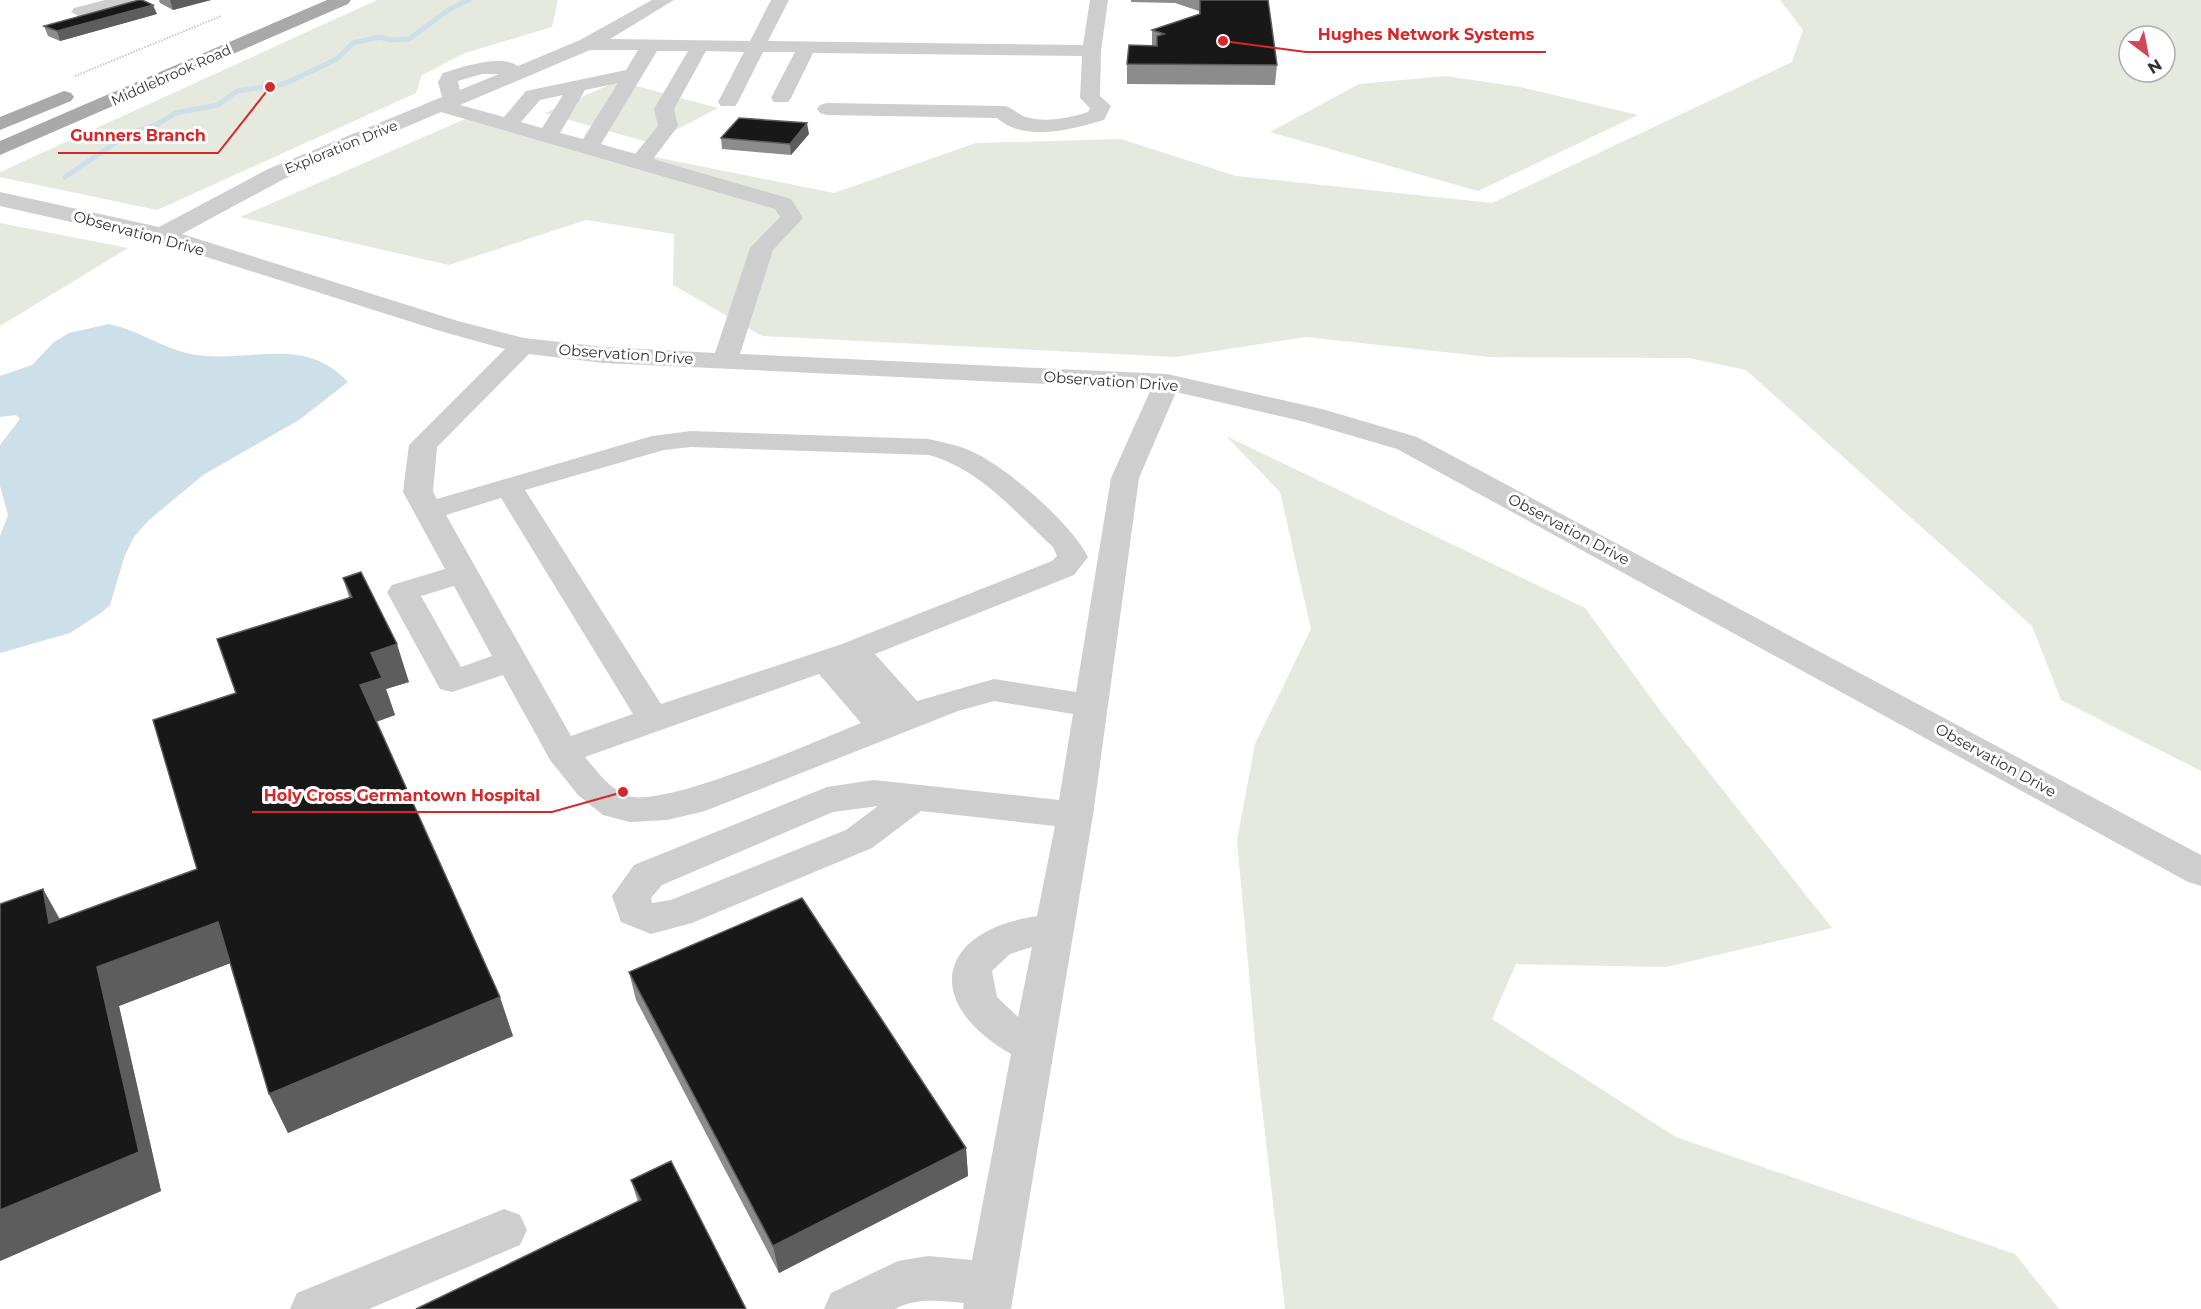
<svg xmlns="http://www.w3.org/2000/svg" width="2201" height="1309" viewBox="0 0 2201 1309" font-family="Montserrat,sans-serif">
	<style>
		.green { fill: #e5e9de; fill-rule: evenodd }
		.water { fill: #cddfe8 }
		.lines { fill: none; stroke-linecap: round; stroke-linejoin: round }
		.stream { stroke: #cddfe8; stroke-width: 5 }
		.path { stroke: #c8c8c8; stroke-width: 2; stroke-dasharray: 1.5 1.5; stroke-linecap: butt }
		.minor { fill: #cecece; fill-rule: evenodd }
		.major { fill: #a9a9a9; fill-rule: evenodd }
		.wall { fill: #8c8c8c }
		.shaded-wall { fill: #5d5d5d }
		.building { fill: #181818; stroke: #5d5d5d; stroke-width: 1.5 }
		.labels { text-anchor: middle; dominant-baseline: central; stroke-width: 6; stroke-linejoin: round; paint-order: stroke }
		.far-street-label { font-size: 14px; fill: #313131; stroke: #fff }
		.street-label { font-size: 15px; fill: #313131; stroke: #fff }
		.leader { fill: none; stroke: #d62828; stroke-width: 2 }
		.callout-dot { fill: #d62828; stroke: #fff; stroke-width: 2 }
		.callout-label { font-size: 16px; text-anchor: middle; font-weight: bold; fill: #d62828; stroke: #fff; stroke-width: 6; stroke-linejoin: round; paint-order: stroke }
	</style>
	<rect width="100%" height="100%" fill="#fff"/>
	<path class="green" d="M377,0H558L552,27L465,53L422,75L416,93L157,210L0,177V172Z
		M1780,0H2201V771L2061,700L2032,626L1746,370L1689,358L1490,357L1306,337L1176,357L762,336L673,285L674,234L586,220L449,265L240,217L465,119L834,193L976,143L1121,139L1236,176L1492,203L1792,62L1803,30ZM2129,36H2165V72H2129Z
		M1445,76L1520,87L1638,115L1478,191L1270,132L1359,84Z
		M618,81L718,108L651,143L545,113Z
		M0,223L128,248L0,326Z
		M1226,436L1585,608L1662,713L1832,928L1666,967L1516,964L1492,1019L1676,1137L2015,1254L2059,1309H1285L1257,1063L1237,840L1255,744L1311,629L1280,492Z"/>
	<path class="water" d="M109,324C138,330 162,348 191,354C247,365 303,333 348,382L299,420L203,475L148,521L134,537L125,555L110,605L101,613L70,633L0,653V536L8,515L0,486V445L20,419L16,415L0,417V376L32,365L54,342L69,333Z"/>
	<g class="lines">
		<path class="stream" d="M65,177L130,133L156,125L176,113L218,105L237,91L284,84L337,59L353,43L380,37L391,40L409,39L450,9L469,0"/>
		<path class="path" d="M75,76L221,16"/>
		<path class="minor" d="M105,0H134L131,4L80,17L71,12L74,8Z
			M652,0H674L610,39L750,41L771,0H789L768,41L1083,45L1090,0H1108L1101,51L1100,96L1111,106L1104,120C1073,129 1024,143 997,118L827,115L820,113L817,109L820,105L827,103L1005,106C1013,108 1017,114 1026,117C1046,123 1069,118 1088,112L1090,108L1080,98L1082,56L813,53L791,98L788,102H774L771,98L795,52H763L738,102L735,106H721L718,102L744,52L706,51L674,109L678,126L653,159L791,199L803,218L773,250L740,354L1167,374L1322,409L1417,437L2201,855V886L2188,882L1397,449L1305,422L1176,392L1139,478L1093,815L1011,1309H963L964,1303C940,1301 917,1297 895,1309H824L831,1293L898,1261L928,1256L972,1260L1011,1054C922,1003 936,931 1037,916L1055,826L921,811L872,848L692,923L651,934L621,922L612,896L634,865L827,787L874,780L1059,800L1073,714L994,701L958,711L705,811L667,820L630,822L603,815L578,795L550,760L503,675L452,692L440,689L387,592L392,585L445,569L403,492L409,445L505,349L440,331L156,241L0,206V192L159,227L268,169L442,97L438,82L443,73C463,67 500,54 518,66L580,40ZM590,50H638L626,70L526,91L504,117L460,105ZM657,51H688L654,109L658,126L635,154L601,144ZM482,74H499L460,90L458,81ZM618,83L583,139L560,133L585,90ZM563,95L542,128L521,122L540,100ZM441,112L775,209L780,217L750,248L715,353L604,347L524,338L458,321L182,234L284,179ZM529,354L604,363L1151,389L1111,478L1076,692L994,679L917,701L875,654L1074,575L1088,557C1071,524 1011,471 977,454C962,446 946,443 929,439L691,431L652,436L437,499L433,492L437,447ZM691,447L929,455C980,469 1016,513 1053,547L1057,556L1052,561L842,644L661,704L525,490L664,450ZM501,498L633,714L571,736L446,515ZM454,586L492,656L461,667L421,596ZM819,674L861,723C818,740 666,808 629,796C611,791 596,770 585,757ZM878,806L846,830L671,900L652,903L651,898L662,885L833,812ZM1032,947L1018,1017L997,997L992,971L1010,954Z
			M504,1209L520,1215L527,1230L520,1245L369,1309H290L297,1293Z"/>
		<path class="major" d="M327,0H351L348,4L0,155V141Z
			M64,91L71,93L74,97L71,101L0,130V117Z"/>
	</g>
	<path class="wall" d="M159,0H211L173,10L160,3Z
		M1131,0H1268L1277,65L1275,85L1127,84V64L1152,46V30L1199,14V11L1175,3L1131,2Z
		M157,14L60,41L48,36L44,26Z
		M809,134L791,155L722,149L721,138Z
		M343,578L409,682L386,689L395,715L376,722L513,1036L288,1133L269,1094L230,963L119,1006L161,1191L0,1261V904L43,889L60,919L197,869L236,693L349,597Z
		M629,972L966,1148L968,1176L779,1273L636,1000Z
		M631,1180L746,1309L638,1202Z"/>
	<path class="shaded-wall" d="M170,0H211L173,10Z
		M153,5L157,14L60,41L57,31Z
		M807,123L809,134L791,155L790,144Z
		M397,644L409,682L386,689L395,715L373,723L360,685L371,653Z
		M43,889L64,928L49,923Z
		M218,922L236,961L119,1006L161,1191L0,1261V1210L97,967Z
		M500,997L513,1036L288,1133L269,1094Z
		M966,1148L968,1176L779,1273L773,1246Z"/>
	<path class="building" d="M139,0H142L153,5L57,31L44,26Z
		M1200,0H1268L1277,65L1127,64L1129,45L1157,46V36L1164,34L1152,30L1200,14Z
		M739,118L807,123L790,144L721,138Z
		M361,572L397,644L371,653L382,678L360,685L500,997L269,1094L218,922L97,967L139,1152L0,1210V904L43,889L49,923L197,869L153,720L236,693L217,639L352,597L343,578Z
		M802,898L966,1148L773,1246L629,972Z
		M671,1161L746,1309H416L641,1200L631,1180Z"/>
	<g class="labels">
		<g class="far-street-label">
			<text transform="translate(171 75) rotate(-24)">Middlebrook Road</text>
			<text transform="translate(341 147) rotate(-22)">Exploration Drive</text>
		</g>
		<g class="street-label">
			<text transform="translate(139 233) rotate(15)">Observation Drive</text>
			<text transform="translate(626 354) rotate(4)">Observation Drive</text>
			<text transform="translate(1111 381) rotate(4)">Observation Drive</text>
			<text transform="translate(1569 529) rotate(28)">Observation Drive</text>
			<text transform="translate(1996 760) rotate(29)">Observation Drive</text>
		</g>
	</g>
	<path class="leader" d="M1223 41L1306 52H1546M270 87L218 153H58M623 792L552 812H252"/>
	<g class="callout-dot">
		<circle cx="1223" cy="41" r="6"/>
		<circle cx="270" cy="87" r="6"/>
		<circle cx="623" cy="792" r="6"/>
	</g>
	<g class="callout-label">
		<text x="1426" y="40">Hughes Network Systems</text>
		<text x="138" y="141">Gunners Branch</text>
		<text x="402" y="801">Holy Cross Germantown Hospital</text>
	</g>
	<g transform="translate(2147 54) rotate(148)"><circle r="28" fill="#ffffff" stroke="#adadad" stroke-width="1.5"/>
	<path d="M0-4.5L10 22L0 15L-10 22Z" fill="#d44757"/>
	<text y="-9" font-size="16" font-weight="bold" text-anchor="middle" fill="#313131">N</text>
	</g>
</svg>
